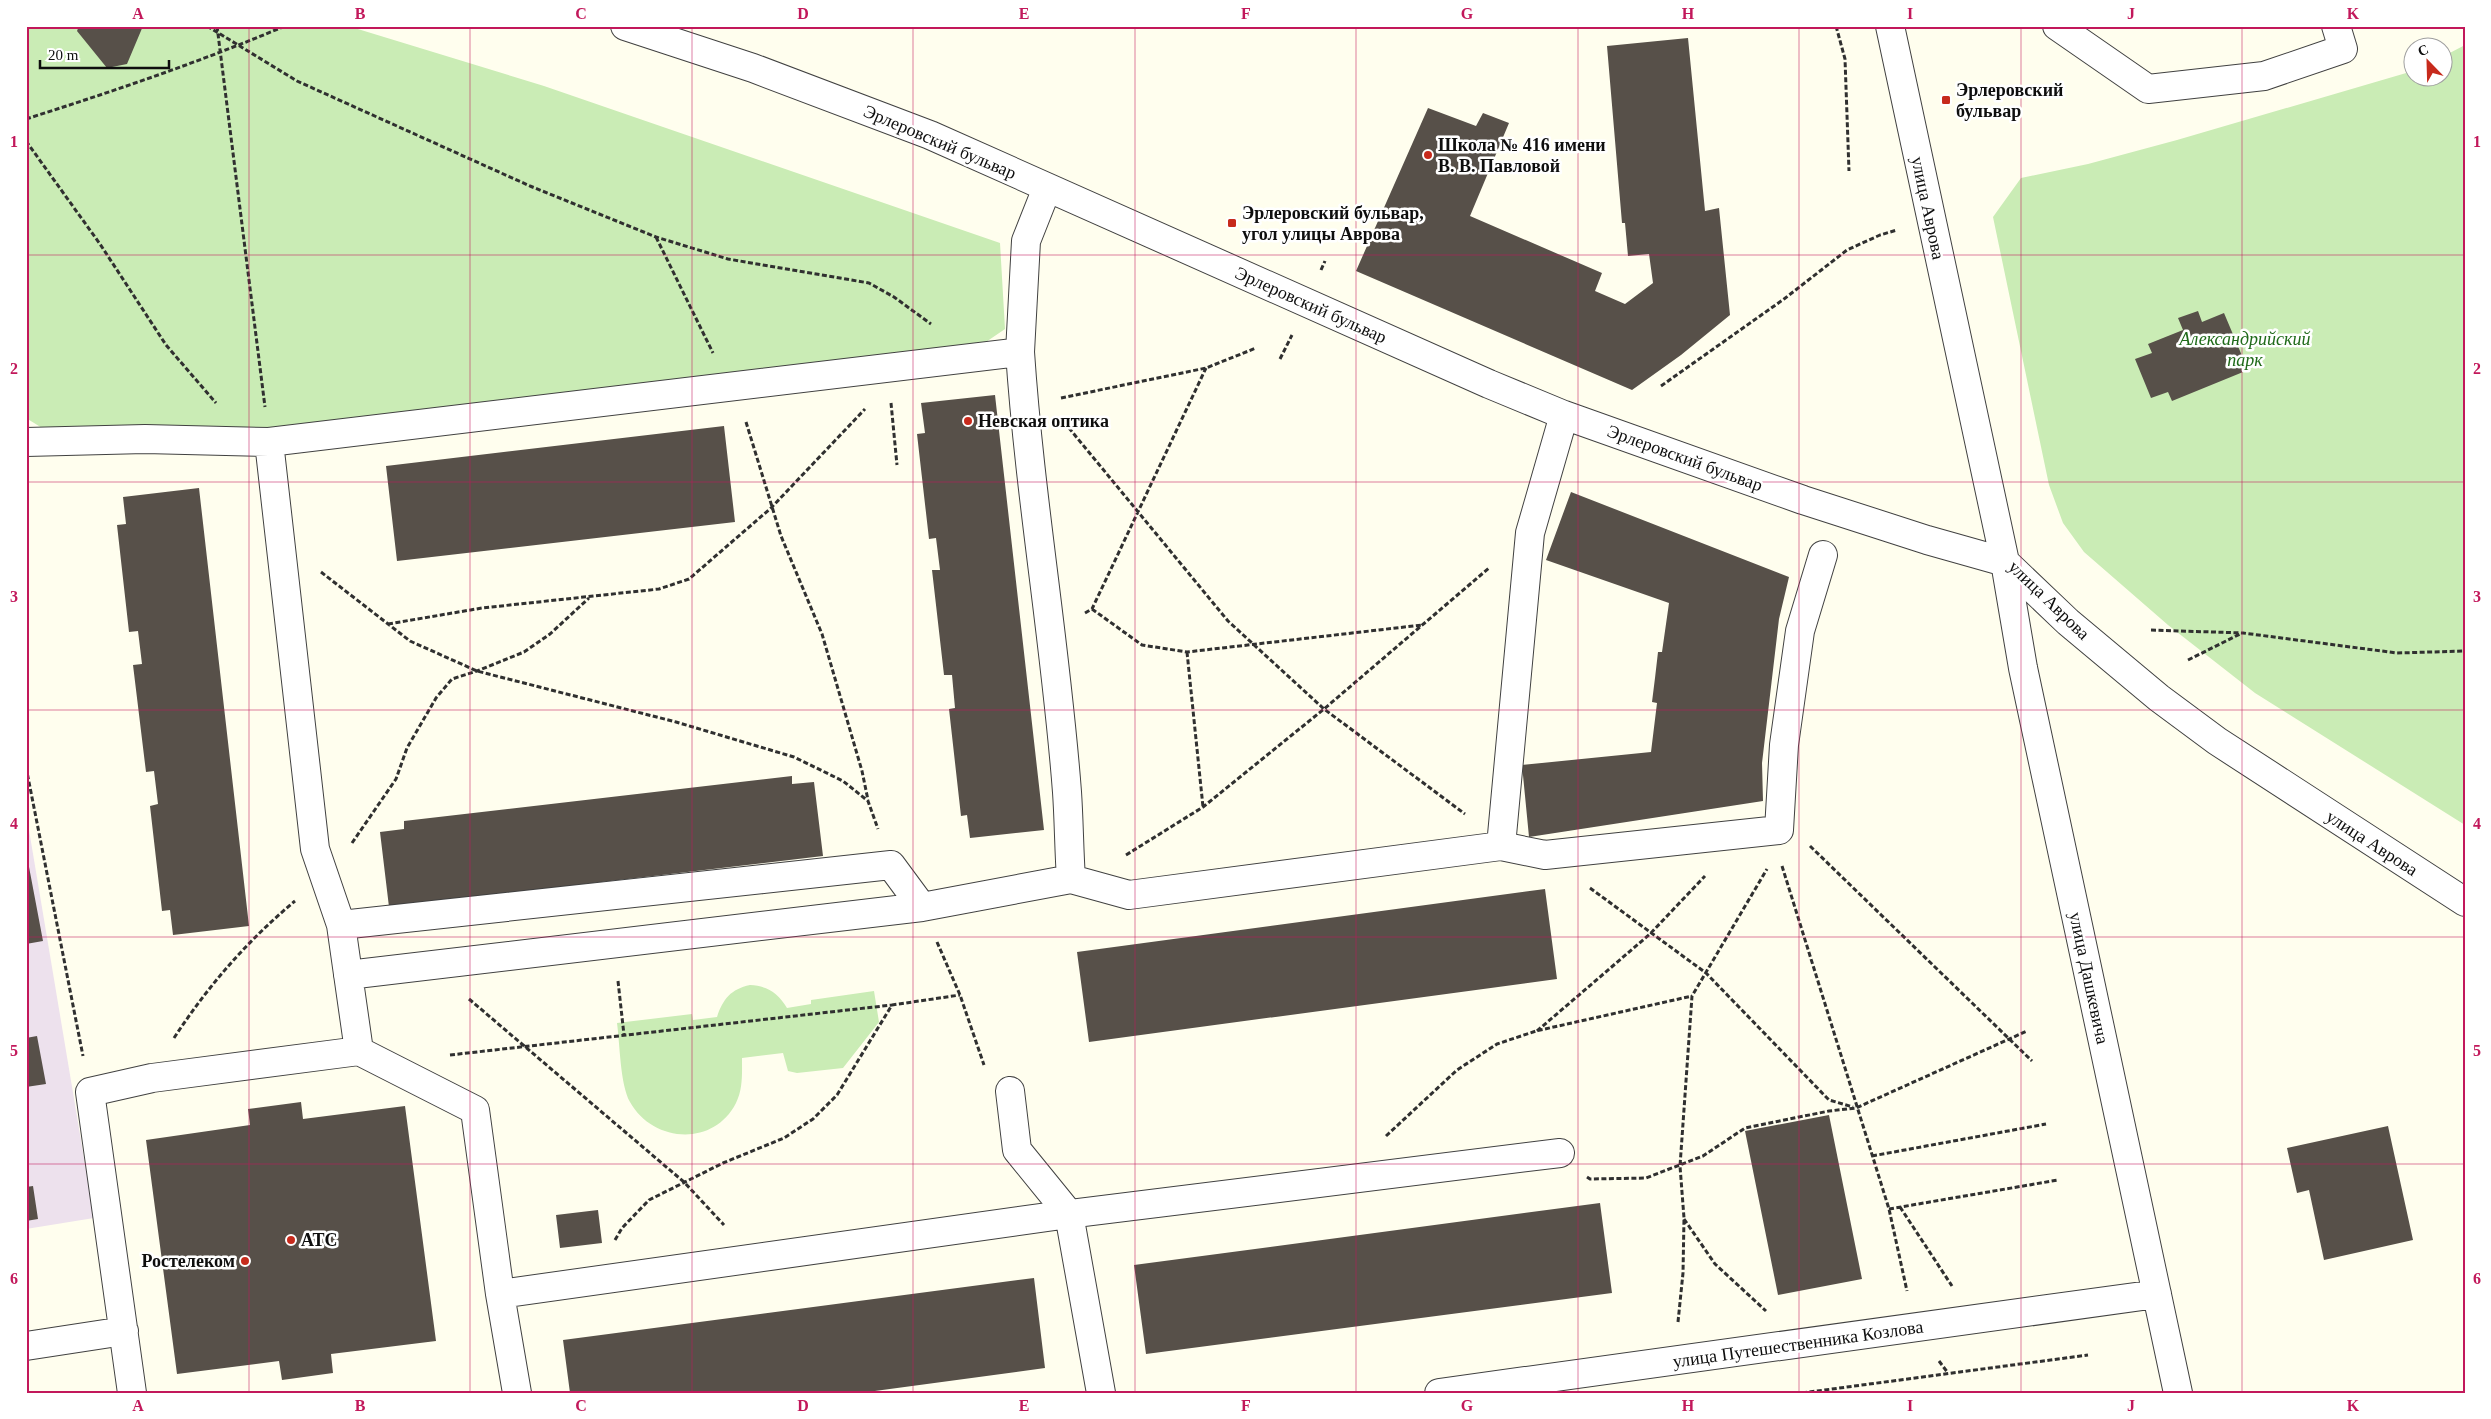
<svg xmlns="http://www.w3.org/2000/svg" width="2491" height="1419" viewBox="0 0 2491 1419" font-family="Georgia,serif">
	<style>
		.industrial { fill: #ede1ed }
		.green { fill: #caecb5 }
		.building { fill: #575049 }
		.lines { fill: none; stroke-linecap: round; stroke-linejoin: round }
		.minor-casing { stroke: #414141; stroke-width: 30 }
		.path { stroke: #303030; stroke-width: 3; stroke-dasharray: 5 2.5; stroke-linecap: butt }
		.minor { stroke: #fff; stroke-width: 28 }
		.grid { fill: none; stroke: #c2185b; stroke-width: 1; stroke-opacity: 0.55 }
		.poi-dot { fill: #c72a1c; stroke: #fff; stroke-width: 2 }
		.labels { text-anchor: middle; dominant-baseline: central; stroke-width: 5; stroke-linejoin: round; paint-order: stroke }
		.poi-label { font-size: 18px; font-weight: bold; fill: #0e0e0e; stroke: #fff; text-anchor: start }
		.street-label { font-size: 18px; fill: #0e0e0e; stroke: #fff }
		.park-label { font-size: 18px; font-style: italic; fill: #1f6a19; stroke: #fff }
		.neatline { fill: none; stroke: #c2185b; stroke-width: 2 }
		.grid-label { font-size: 16px; text-anchor: middle; font-weight: bold; fill: #c2185b }
	</style>
	<rect width="100%" height="100%" fill="#fffeee"/>
	<path class="industrial" d="M26,812L94,1218L26,1229Z"/>
	<path class="green" d="M26,26H348L544,86L1000,243L1005,329L983,344L291,427L47,431L26,418Z
		M2465,45V825L2255,693L2168,625L2084,552L2063,523L2049,485L1993,217L2021,178L2088,164L2177,140L2413,71L2414,78H2444V56Z
		M750,985C768,986 778,993 787,1008L811,1004V1000L874,991L879,1022L843,1068L797,1073L788,1071L783,1053L742,1058C742,1074 743,1089 736,1103C713,1148 652,1142 630,1102C620,1084 620,1044 617,1023L692,1014L693,1020L717,1017C723,999 731,989 750,985Z"/>
	<path class="building" d="M79,26H143L127,64L107,68L77,31Z
		M1688,38L1705,211L1719,208L1730,315L1681,355L1632,390L1356,271L1428,108L1476,126L1483,113L1509,123L1470,216L1602,273L1595,291L1625,304L1653,283L1649,254L1628,256L1625,223H1622L1607,46Z
		M2198,311L2202,322L2224,313L2248,370L2172,401L2168,392L2151,398L2135,359L2152,353L2148,344L2183,330L2178,318Z
		M995,395L1044,830L970,838L967,815L961,816L949,709L955,708L952,675H944L932,570H940L936,538L929,539L917,434L925,433L921,403Z
		M724,426L735,522L397,561L386,466Z
		M199,488L249,926L173,935L170,910L162,911L150,806L158,804L154,771L146,772L133,665L142,664L138,631L129,632L117,525L126,524L123,497Z
		M1571,492L1789,577L1779,619L1762,763L1763,801L1529,837L1522,765L1651,752L1657,703L1652,702L1655,678L1658,652H1662L1669,603L1546,560Z
		M792,776V784L814,782L823,856L389,907L380,832L404,829V821Z
		M26,851L43,941L26,944Z
		M1545,889L1557,979L1089,1042L1077,952Z
		M37,1036L46,1084L26,1087V1038Z
		M301,1102L303,1119L405,1106L436,1341L331,1354L333,1373L282,1380L279,1361L177,1374L146,1140L250,1125L248,1109Z
		M1829,1115L1862,1279L1778,1295L1745,1131Z
		M2388,1126L2413,1240L2324,1260L2309,1190L2297,1193L2287,1148Z
		M33,1186L38,1219L26,1221V1187Z
		M1600,1203L1612,1293L1146,1354L1134,1265Z
		M598,1210L602,1243L560,1248L556,1215Z
		M1034,1278L1045,1368L860,1393H570L563,1340Z"/>
	<g class="lines">
		<g class="minor-casing">
			<path id="minor" d="M625,26L753,68L930,135L1489,384L1564,415L1803,500L1927,540L2005,562L2068,622L2159,698L2217,741L2465,902
				M1890,26L2005,562L2023,668L2178,1393
				M2057,26L2148,89L2264,76L2343,49L2336,26
				M26,442L145,439L269,442L315,849L341,925L359,1051
				M269,442L1020,352L1026,241L1047,188
				M1501,846L1545,855L1779,830L1784,745L1800,631L1823,555
				M1071,879L1129,895L1501,846L1530,533L1564,415
				M341,925L891,865L922,907
				M348,975L922,907L1071,879C1069,850 1069,821 1067,792C1056,645 1030,500 1020,352
				M1010,1091L1017,1150L1069,1214L1101,1393
				M500,1294L1069,1214L1560,1153
				M26,1346L124,1331
				M132,1393L90,1092L152,1078L359,1051L475,1110L500,1294L517,1393
				M1439,1393L2157,1294"/>
		</g>
		<path class="path" d="M207,26L297,81L530,186L656,237L728,259L869,283L894,297L931,324
			M217,26L265,407
			M1836,26L1845,59L1849,171
			M26,119C114,91 200,62 285,26
			M26,141L100,244L166,345L216,403
			M656,237L713,353
			M1321,270L1325,261
			M1280,359L1292,335
			M1661,386L1784,299L1847,250L1880,235L1897,230
			M1061,398L1206,368L1256,348
			M891,403L897,465
			M746,422L781,536L822,634L862,771L868,800
			M1064,422L1228,621L1324,709L1465,814
			M321,572L410,641L477,671L676,722L794,757L843,781L868,801L878,829
			M1092,609L1142,645L1187,652L1422,625
			M1085,613L1092,609L1206,368
			M388,624L482,608L659,589L689,579L771,508L865,409
			M2151,630L2243,633L2397,653L2465,651
			M1187,652L1203,807
			M2188,660L2242,633
			M26,767L83,1056
			M352,843L396,779L407,748L436,698L452,679L477,671L524,652L550,634L589,598
			M1810,846L2032,1061
			M1126,855L1203,807L1324,709L1489,568
			M1782,866L1889,1209L1907,1291
			M1590,888L1706,973L1829,1100L1853,1107
			M937,942L960,995L984,1065
			M618,981L624,1035
			M469,999L684,1182L724,1225
			M1537,1031L1650,934L1705,876
			M174,1038C208,986 247,941 295,901
			M450,1055L892,1005
			M1386,1136L1457,1070L1497,1044L1536,1031L1692,996
			M1872,1156L2046,1124
			M1587,1177L1590,1179L1646,1178L1703,1156L1745,1128L1829,1111L1856,1108L2027,1031
			M1900,1207L1952,1286
			M1889,1209L2058,1180
			M1684,1219L1715,1264L1766,1311
			M615,1240L622,1228L649,1200L723,1163L784,1138L813,1119L837,1095L892,1005L960,995
			M1678,1322L1683,1273L1684,1218L1680,1166L1692,996L1767,869
			M1939,1361L1948,1373
			M1802,1393L2088,1355"/>
		<use href="#minor" class="minor"/>
	</g>
	<path class="grid" d="M249,26V1393M470,26V1393M692,26V1393M913,26V1393M1135,26V1393M1356,26V1393M1578,26V1393M1799,26V1393M2021,26V1393M2242,26V1393M26,255H2465M26,482H2465M26,710H2465M26,937H2465M26,1164H2465"/>
	<g class="poi-dot">
		<rect x="1941" y="95" width="10" height="10" rx="2.5"/>
		<circle cx="1428" cy="155" r="5"/>
		<rect x="1227" y="218" width="10" height="10" rx="2.5"/>
		<circle cx="968" cy="421" r="5"/>
		<circle cx="291" cy="1240" r="5"/>
		<circle cx="245" cy="1261" r="5"/>
	</g>
	<g class="labels">
		<g class="poi-label">
			<text x="1956" y="90">Эрлеровский<tspan x="1956" dy="21">бульвар</tspan></text>
			<text x="1438" y="145">Школа № 416 имени<tspan x="1438" dy="21">В. В. Павловой</tspan></text>
			<text x="1242" y="213">Эрлеровский бульвар,<tspan x="1242" dy="21">угол улицы Аврова</tspan></text>
			<text x="978" y="421">Невская оптика</text>
			<text x="301" y="1240">АТС</text>
			<text x="235" y="1261" text-anchor="end">Ростелеком</text>
		</g>
		<g class="street-label">
			<text transform="translate(940 142) rotate(23)">Эрлеровский бульвар</text>
			<text transform="translate(1928 208) rotate(78)">улица Аврова</text>
			<text transform="translate(1311 305) rotate(24)">Эрлеровский бульвар</text>
			<text transform="translate(1685 458) rotate(20)">Эрлеровский бульвар</text>
			<text transform="translate(2049 600) rotate(44)">улица Аврова</text>
			<text transform="translate(2372 843) rotate(33)">улица Аврова</text>
			<text transform="translate(2089 978) rotate(78)">улица Дашкевича</text>
			<text transform="translate(1798 1344) rotate(-8)">улица Путешественника Козлова</text>
		</g>
		<g class="park-label">
			<text x="2245" y="339">Александрийский<tspan x="2245" dy="21">парк</tspan></text>
		</g>
	</g>
	<rect width="2491" height="1419" fill="none" stroke="#ffffff" stroke-width="55"/>
	<g transform="translate(2428 62) rotate(337)"><circle r="24" fill="#ffffff" stroke="#9f9f9f"/>
	<path d="M0-4L9 19L0 12L-9 19Z" fill="#c72a1c"/>
	<text y="-8" font-size="14" font-weight="bold" text-anchor="middle" fill="#0e0e0e">С</text>
	</g>
	<path d="M40 60v8h129v-8" fill="none" stroke="#0e0e0e" stroke-width="2.5"/>
	<text x="48" y="60" font-size="15" fill="#0e0e0e" stroke="#ffffff" stroke-width="4" paint-order="stroke">20 m</text>
	<rect x="28" y="28" width="2436" height="1364" class="neatline"/>
	<g class="grid-label">
		<text x="138" y="19">A</text>
		<text x="360" y="19">B</text>
		<text x="581" y="19">C</text>
		<text x="803" y="19">D</text>
		<text x="1024" y="19">E</text>
		<text x="1246" y="19">F</text>
		<text x="1467" y="19">G</text>
		<text x="1688" y="19">H</text>
		<text x="1910" y="19">I</text>
		<text x="2131" y="19">J</text>
		<text x="2353" y="19">K</text>
		<text x="14" y="147">1</text>
		<text x="2477" y="147">1</text>
		<text x="14" y="374">2</text>
		<text x="2477" y="374">2</text>
		<text x="14" y="602">3</text>
		<text x="2477" y="602">3</text>
		<text x="14" y="829">4</text>
		<text x="2477" y="829">4</text>
		<text x="14" y="1056">5</text>
		<text x="2477" y="1056">5</text>
		<text x="14" y="1284">6</text>
		<text x="2477" y="1284">6</text>
		<text x="138" y="1411">A</text>
		<text x="360" y="1411">B</text>
		<text x="581" y="1411">C</text>
		<text x="803" y="1411">D</text>
		<text x="1024" y="1411">E</text>
		<text x="1246" y="1411">F</text>
		<text x="1467" y="1411">G</text>
		<text x="1688" y="1411">H</text>
		<text x="1910" y="1411">I</text>
		<text x="2131" y="1411">J</text>
		<text x="2353" y="1411">K</text>
	</g>
</svg>
